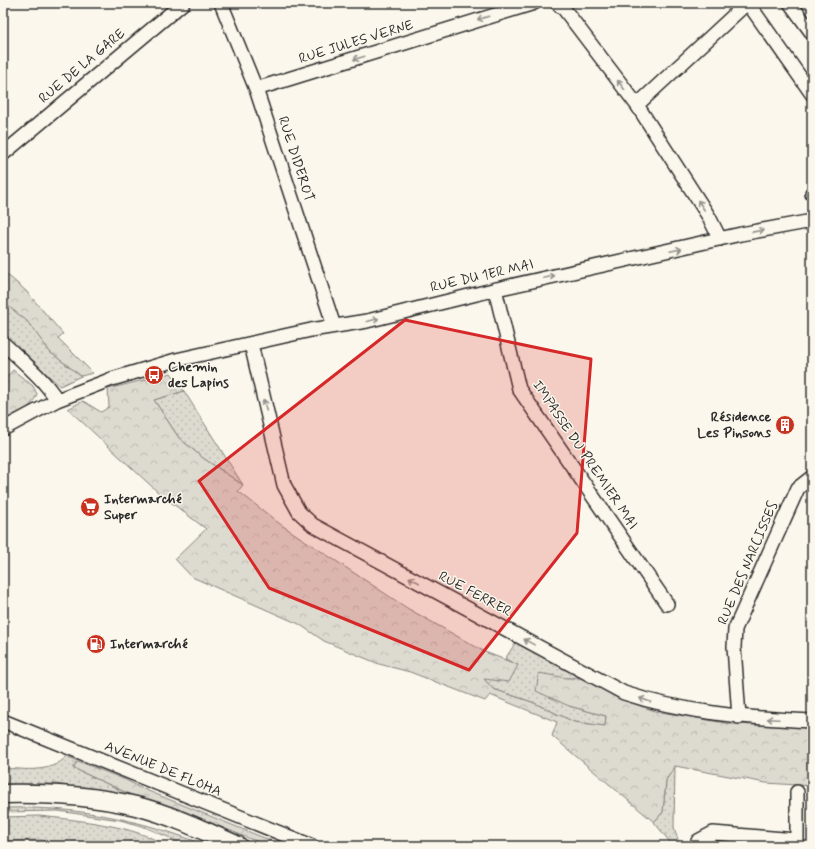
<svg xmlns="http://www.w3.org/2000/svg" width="815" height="849" viewBox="0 0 815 849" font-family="Mynerve,sans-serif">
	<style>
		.grass { fill: url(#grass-dots); stroke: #84827e }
		.forest { fill: url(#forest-crowns); stroke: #84827e }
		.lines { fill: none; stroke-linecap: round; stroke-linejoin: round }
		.street-casing { stroke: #2b2b2b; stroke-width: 16 }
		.secondary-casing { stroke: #2b2b2b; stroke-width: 21 }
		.street { stroke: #fbf7ec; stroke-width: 13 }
		.secondary { stroke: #fbf7ec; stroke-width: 18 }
		.oneway { stroke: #93918c }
		.marked { fill: #d62828; fill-opacity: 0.2; stroke: #d62828; stroke-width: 3; stroke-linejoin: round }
		.labels { text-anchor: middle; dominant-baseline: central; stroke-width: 3; stroke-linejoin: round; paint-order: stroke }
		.street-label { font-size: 14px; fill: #2b2b2b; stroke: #fbf7ec }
		.poi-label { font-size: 14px; font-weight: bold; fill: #2b2b2b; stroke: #fbf7ec; text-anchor: start }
	</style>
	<defs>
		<pattern id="grass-dots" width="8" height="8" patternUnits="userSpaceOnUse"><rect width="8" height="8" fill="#dddad0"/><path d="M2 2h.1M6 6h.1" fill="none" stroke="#bebbb3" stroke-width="1.8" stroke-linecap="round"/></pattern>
		<pattern id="forest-crowns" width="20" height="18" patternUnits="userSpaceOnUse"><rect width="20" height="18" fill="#dddad0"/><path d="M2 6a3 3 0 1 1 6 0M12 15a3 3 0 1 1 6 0" fill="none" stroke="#bebbb3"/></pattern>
	</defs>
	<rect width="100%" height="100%" fill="#fbf7ec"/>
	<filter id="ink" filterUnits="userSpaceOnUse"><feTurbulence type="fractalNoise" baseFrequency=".025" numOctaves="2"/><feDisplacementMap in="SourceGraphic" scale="8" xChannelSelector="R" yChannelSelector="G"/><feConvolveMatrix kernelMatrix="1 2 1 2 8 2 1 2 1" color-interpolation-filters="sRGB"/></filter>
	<g filter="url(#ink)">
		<path class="grass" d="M3,302L27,320L50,352L81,376L60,386L3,335Z
			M184,391L243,485L203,458L179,438L154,400Z
			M516,642L583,678H566L569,706L606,716L605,726L574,722L532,702L493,689L484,679L518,665L505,659Z
			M67,756L78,761L73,768L138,798L56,784H3V768C25,769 50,774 67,756Z
			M675,766L674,827L680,846H673L654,822L663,812L666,780Z
			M3,808C77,806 139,819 208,846H185L168,837L142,826L120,820L58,811L3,812Z
			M39,816C76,820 135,825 166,846H75L41,840L3,841V817Z"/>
		<path class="forest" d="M3,271L26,291L63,334L58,338L93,373L81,376L50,352L27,321L3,302Z
			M13,370L33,386L37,394C31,410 17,415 3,423V381Z
			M171,373L184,391L154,400L179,438L203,458L243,485L238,491L280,524L407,608L485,652L518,665L509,682L484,679L493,689L532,702L574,722L605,726L606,716L569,706L536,691L539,673L566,678H583L623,700L655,711L731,724L812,727V786L766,783L675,766L666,780L663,812L654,822L552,736L557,722L490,695L485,701L410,672L379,664L324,641L299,624L192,577L175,559L206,529L160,494L68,409L83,401L101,412L109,407L108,389Z
			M78,761L126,780L141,788L284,846H268L176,809L138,798L73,768Z"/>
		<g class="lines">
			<g class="street-casing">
				<path id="street" d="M221,3L256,89L334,326
					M557,3L564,9L637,105L709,217L720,239
					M748,3L812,94
					M790,3L812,33
					M256,89L534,3
					M637,105L747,3
					M3,154L183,3
					M812,194V193
					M495,289L519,389L667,604
					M3,343C22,361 43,378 57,400
					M251,344L284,485L299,512L313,525L624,693C685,713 748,718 812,721
					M3,429L57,400L112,379L176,360L311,330L367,321L501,288L741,234L812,221
					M739,717L734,647L735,629L798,488L812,477
					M3,721L312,846
					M698,841L713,833L796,840
					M797,846V792"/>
			</g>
			<g class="secondary-casing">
				<path id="secondary" d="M3,794C47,793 93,796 136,806C172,815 205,831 238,846"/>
			</g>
			<use href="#street" class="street"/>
			<use href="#secondary" class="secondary"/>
		</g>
		<defs><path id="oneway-shaft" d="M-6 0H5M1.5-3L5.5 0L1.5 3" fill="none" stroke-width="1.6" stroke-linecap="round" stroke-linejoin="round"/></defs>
		<g class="oneway">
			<use href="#oneway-shaft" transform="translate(483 18) rotate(163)"/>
			<use href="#oneway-shaft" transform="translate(359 58) rotate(163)"/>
			<use href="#oneway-shaft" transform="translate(621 85) rotate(-127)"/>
			<use href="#oneway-shaft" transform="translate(701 205) rotate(-123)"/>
			<use href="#oneway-shaft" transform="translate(758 231) rotate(-11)"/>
			<use href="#oneway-shaft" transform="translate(676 250) rotate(-12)"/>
			<use href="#oneway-shaft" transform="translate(549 277) rotate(-12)"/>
			<use href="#oneway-shaft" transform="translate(373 320) rotate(-14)"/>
			<use href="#oneway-shaft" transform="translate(265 405) rotate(-103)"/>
			<use href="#oneway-shaft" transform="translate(414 580) rotate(-152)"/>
			<use href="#oneway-shaft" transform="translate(529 642) rotate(-151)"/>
			<use href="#oneway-shaft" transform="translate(645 700) rotate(-161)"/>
			<use href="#oneway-shaft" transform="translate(773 719) rotate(-177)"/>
		</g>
	</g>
	<path class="marked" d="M405,320L591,359L577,533L469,670L269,588L199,481Z"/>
	<defs>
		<g id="bus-disc" transform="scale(1)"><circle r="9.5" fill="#c8321e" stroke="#fbf7ec"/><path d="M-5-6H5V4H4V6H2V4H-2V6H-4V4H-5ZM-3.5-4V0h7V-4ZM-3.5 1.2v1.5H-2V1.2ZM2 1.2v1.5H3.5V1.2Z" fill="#fff"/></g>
		<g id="building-disc" transform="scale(1)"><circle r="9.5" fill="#c8321e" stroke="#fbf7ec"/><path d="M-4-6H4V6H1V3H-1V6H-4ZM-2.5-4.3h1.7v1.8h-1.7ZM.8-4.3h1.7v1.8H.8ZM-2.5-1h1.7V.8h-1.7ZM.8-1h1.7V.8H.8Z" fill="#fff"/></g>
		<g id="supermarket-disc" transform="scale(1)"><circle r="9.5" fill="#c8321e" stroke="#fbf7ec"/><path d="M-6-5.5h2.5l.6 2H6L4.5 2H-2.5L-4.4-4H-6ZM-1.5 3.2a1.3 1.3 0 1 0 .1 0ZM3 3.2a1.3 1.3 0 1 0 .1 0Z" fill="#fff"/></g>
		<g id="fuel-disc" transform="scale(1)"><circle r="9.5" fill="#c8321e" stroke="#fbf7ec"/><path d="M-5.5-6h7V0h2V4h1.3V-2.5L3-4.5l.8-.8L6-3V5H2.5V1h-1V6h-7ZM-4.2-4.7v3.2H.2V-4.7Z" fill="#fff"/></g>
	</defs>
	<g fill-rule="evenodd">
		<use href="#bus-disc" x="154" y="375"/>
		<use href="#building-disc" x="785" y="425"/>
		<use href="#supermarket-disc" x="90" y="507"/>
		<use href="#fuel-disc" x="96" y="644"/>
	</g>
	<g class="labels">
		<g class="street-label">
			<text transform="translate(356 42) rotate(-17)">RUE JULES VERNE</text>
			<text transform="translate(82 66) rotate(-40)">RUE DE LA GARE</text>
			<text transform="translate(296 159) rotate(72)">RUE DIDEROT</text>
			<text transform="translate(482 276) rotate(-13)">RUE DU 1ER MAI</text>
			<text transform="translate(585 455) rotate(56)">IMPASSE DU PREMIER MAI</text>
			<text transform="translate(748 563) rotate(-67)">RUE DES NARCISSES</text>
			<text transform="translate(475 594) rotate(28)">RUE FERRER</text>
			<text transform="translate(163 769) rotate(22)">AVENUE DE FLOHA</text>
		</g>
		<g class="poi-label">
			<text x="168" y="367">Chemin<tspan x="168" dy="16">des Lapins</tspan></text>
			<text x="771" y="417" text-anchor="end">Résidence<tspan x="771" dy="16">Les Pinsons</tspan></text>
			<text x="104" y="499">Intermarché<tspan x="104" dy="16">Super</tspan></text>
			<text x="110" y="644">Intermarché</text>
		</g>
	</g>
	<rect width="815" height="849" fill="none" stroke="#fbf7ec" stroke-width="16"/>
	<rect x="8" y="8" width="799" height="833" fill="none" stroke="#2b2b2b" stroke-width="1.5" filter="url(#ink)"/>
</svg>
